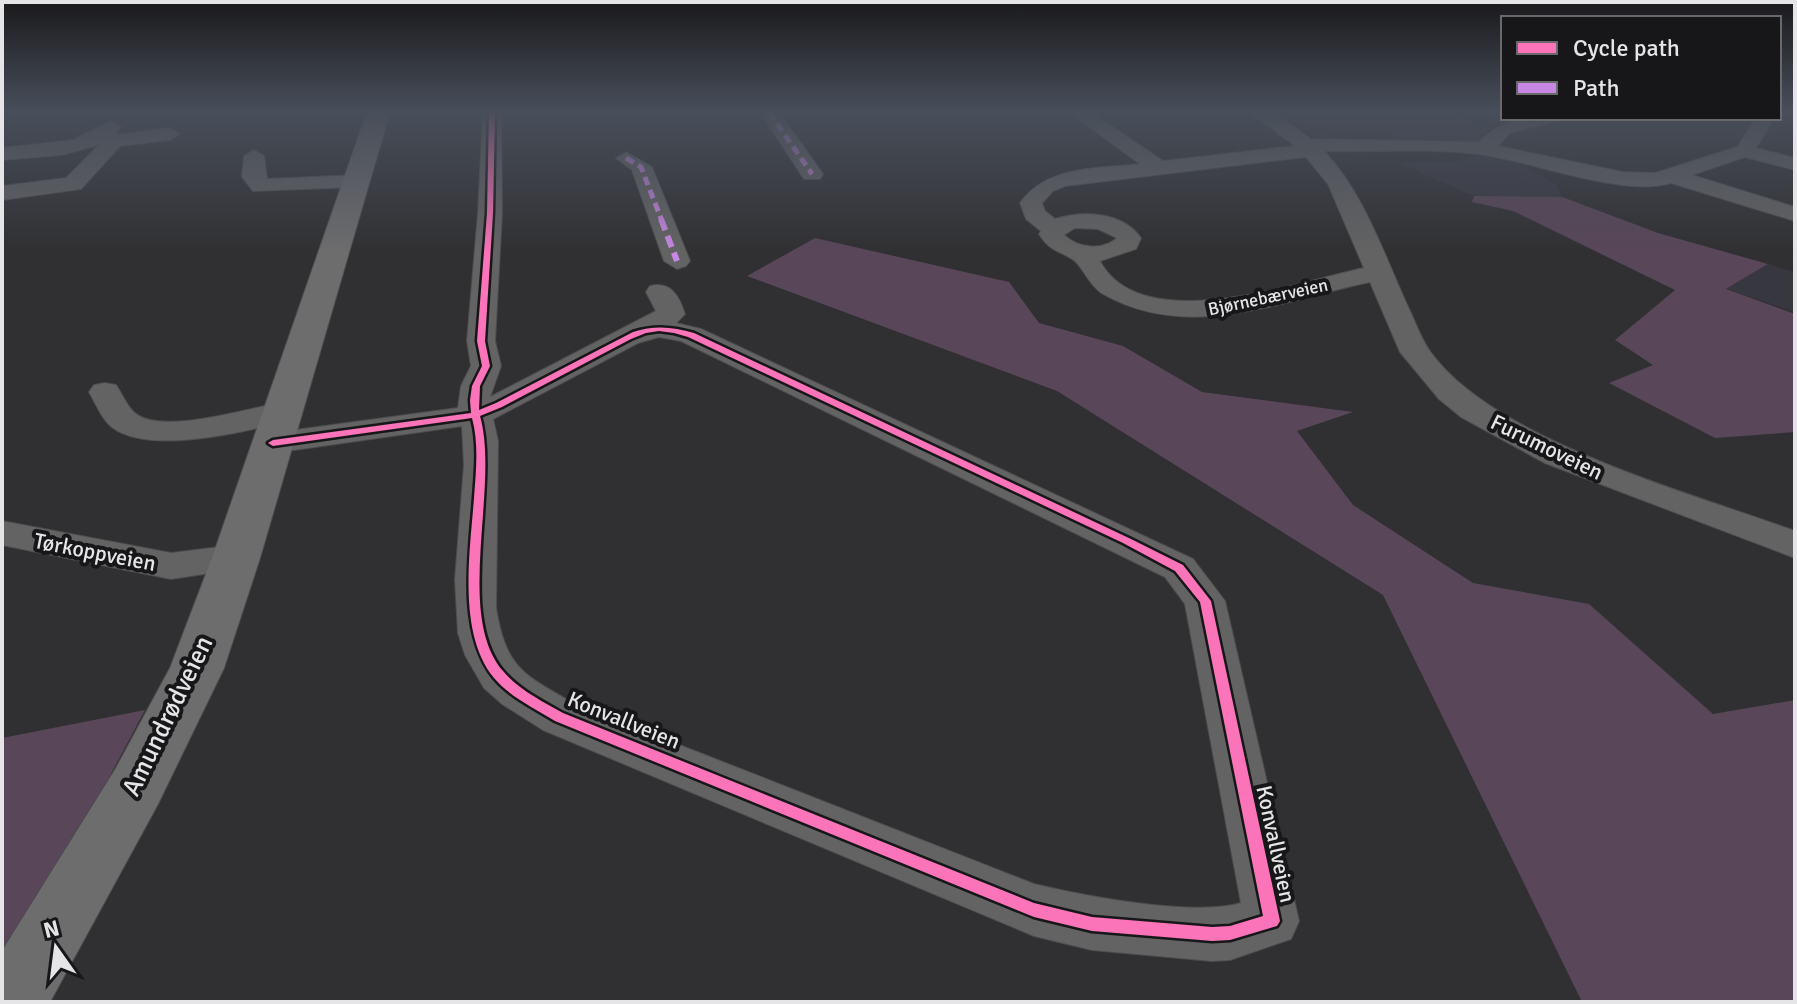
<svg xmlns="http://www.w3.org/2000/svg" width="1797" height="1004" viewBox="0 0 1797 1004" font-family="Signika,sans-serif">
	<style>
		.built { fill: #37373f }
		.green { fill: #594658 }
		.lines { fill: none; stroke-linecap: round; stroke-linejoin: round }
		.minor-casing { stroke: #4d4d4f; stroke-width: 2 }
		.major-casing { stroke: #4d4d4f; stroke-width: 2 }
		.minor { fill: #636363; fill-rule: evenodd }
		.major { fill: #6d6d6e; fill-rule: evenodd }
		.quiet-far1 { stroke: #c787e3; stroke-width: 5; stroke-dasharray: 9 5; stroke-linecap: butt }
		.quiet { stroke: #c787e3; stroke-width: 6; stroke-dasharray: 12 6; stroke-linecap: butt }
		.cycleway-casing { stroke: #171719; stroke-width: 5 }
		.cycleway { fill: #fb73b8; fill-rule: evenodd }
		.labels { text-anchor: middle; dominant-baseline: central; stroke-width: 8; stroke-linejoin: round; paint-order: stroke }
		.far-street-label { font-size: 18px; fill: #e5e5e7; stroke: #171719 }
		.street-label { font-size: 22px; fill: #e5e5e7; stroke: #171719 }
		.near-street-label { font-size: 26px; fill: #e5e5e7; stroke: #171719 }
	</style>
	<rect width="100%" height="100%" fill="#303032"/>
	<path class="built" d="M1277,112H1458L1489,130L1476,144L1401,140L1380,131H1324L1329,139L1319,138Z
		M1477,154L1516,161L1556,184L1562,197L1474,196L1399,163L1456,162Z
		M1768,264L1795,272V312L1726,289Z"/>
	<path class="green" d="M1474,196L1562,197L1658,233L1768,264L1726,289L1795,314V432L1715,438L1609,383L1653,365L1615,340L1675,290L1513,211L1472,202Z
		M815,238L1009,282L1039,323L1123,346L1202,392L1353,412L1297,431L1353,505L1473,583L1589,604L1713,714L1795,700V1002H1582L1383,595L1057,391L747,276Z
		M145,710L53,883L2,966V738Z"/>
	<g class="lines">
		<g class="minor-casing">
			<path id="minor" d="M483,112H501L502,213L495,341L501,366L490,397L656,311L646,292L650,286C671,281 679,296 685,314L676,323L701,329L1193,559L1225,601L1299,921L1291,939L1230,960L1212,961L1092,950L1034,936L543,730L502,704L484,688L465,655L458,633L455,580L464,465L462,426L273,453L261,450L256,443L261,436L273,433L458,408L461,386L471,366L467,341L478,213ZM659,337L681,341L1165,577L1185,604L1241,903C1193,917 1084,896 1034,884L575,704C524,675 506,669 496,608L498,441L493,419L638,343Z
				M760,112H779L823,174L820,179H804Z
				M1069,112H1091L1163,161L1295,146L1249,112H1272L1311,139L1479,142C1502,119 1523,118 1554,118L1552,122L1510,133L1498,146L1623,172L1655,173L1737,147L1756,118H1774L1756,148L1795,158V170L1745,157L1692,175L1795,207V221L1671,183C1624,198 1529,160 1477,154C1427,148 1374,152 1324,151C1365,194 1385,258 1410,311C1416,324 1421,338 1429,350C1492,440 1691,493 1795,531V558L1545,463L1461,417L1439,399L1400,352L1370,282C1283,300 1189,343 1103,294C1088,285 1082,264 1072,259C1057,250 1049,250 1039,234L1041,231L1026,219L1020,203C1047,165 1097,169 1140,164ZM1306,157L1328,184L1364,268C1301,281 1141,339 1100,261L1136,249L1141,238C1123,212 1084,210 1055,219L1045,211L1042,203L1053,191L1065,186ZM1075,228L1098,229L1117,238C1102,251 1078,248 1064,235Z
				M111,121L121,127L114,135L170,128L180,134L170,140L120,146L81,189L2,200V186L66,178L99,145L61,155L2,160V148L73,140Z
				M254,150L264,156L267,179L357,175L368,181L357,187L253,191L242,177L244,156Z
				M626,152L652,167L690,261L686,266L677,269L664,261L632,170L616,158Z
				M105,383L116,385C123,395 128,410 139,416C169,433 249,408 284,402L295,405L300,412L295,419C252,430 152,456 113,428C102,420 96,404 89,392L94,385Z
				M2,521L171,553L236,545L250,549L255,558L250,567L171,579L2,545Z"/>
		</g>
		<g class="major-casing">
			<path id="major" d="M367,112H390L260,558L224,668L158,804L50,1002H2V951L116,768L170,668L212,558Z"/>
		</g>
		<use href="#minor" class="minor"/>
		<use href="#major" class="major"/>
		<path class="quiet-far1" d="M769,112L812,174
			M626,158L641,167L662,221"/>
		<path class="quiet" d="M661,219L677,261"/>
		<g class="cycleway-casing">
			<path id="cycleway" d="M489,112H495L493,213L485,341L490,366L480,386L479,410L496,403L633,332C655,325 673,327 694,333L1131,539L1183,565L1211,601L1280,921L1277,926L1230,940L1212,941L1092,931L1034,917L555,721C534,708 510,697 494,678C457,633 470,552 474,498C476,471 479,444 472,418L273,446L268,443L273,440L471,413L470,400L472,386L482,366L477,341L487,213ZM659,331L674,333L688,337L1123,543L1175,571L1200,602L1263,916L1230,926L1212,927L1092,917L1034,903L563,713C542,701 519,690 503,671C454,614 500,486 480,416L502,407L631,339L646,333Z"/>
		</g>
		<use href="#cycleway" class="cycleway"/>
	</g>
	<linearGradient id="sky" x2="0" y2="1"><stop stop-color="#1a1a1c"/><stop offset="0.44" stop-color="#484e5a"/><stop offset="1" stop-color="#484e5a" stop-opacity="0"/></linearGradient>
	<rect width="1797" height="253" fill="url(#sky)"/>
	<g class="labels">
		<g class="far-street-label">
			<text transform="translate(1268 297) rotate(-12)">Bjørnebærveien</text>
		</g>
		<g class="street-label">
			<text transform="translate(1547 447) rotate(26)">Furumoveien</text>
			<text transform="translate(95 552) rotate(11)">Tørkoppveien</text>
			<text transform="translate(624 720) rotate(22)">Konvallveien</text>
			<text transform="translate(1276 844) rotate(78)">Konvallveien</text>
		</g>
		<g class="near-street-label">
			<text transform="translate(168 716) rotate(-64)">Amundrødveien</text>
		</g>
	</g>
	<rect width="1797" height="1004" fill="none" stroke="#e5e5e7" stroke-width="8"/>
	<rect x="1501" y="16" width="280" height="104" fill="#171719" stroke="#69696b" stroke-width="2"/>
	<rect x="1517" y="42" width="40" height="12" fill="#fb73b8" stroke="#69696b" stroke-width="2"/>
	<text x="1573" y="56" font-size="24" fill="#e5e5e7">Cycle path</text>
	<rect x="1517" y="82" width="40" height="12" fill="#c787e3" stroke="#69696b" stroke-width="2"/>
	<text x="1573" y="96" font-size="24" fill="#e5e5e7">Path</text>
	<g transform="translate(56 948) rotate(346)" stroke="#171719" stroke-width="6" paint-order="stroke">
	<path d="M0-6L14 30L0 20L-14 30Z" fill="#e5e5e7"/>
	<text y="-12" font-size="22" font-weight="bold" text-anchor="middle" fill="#e5e5e7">N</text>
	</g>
</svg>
